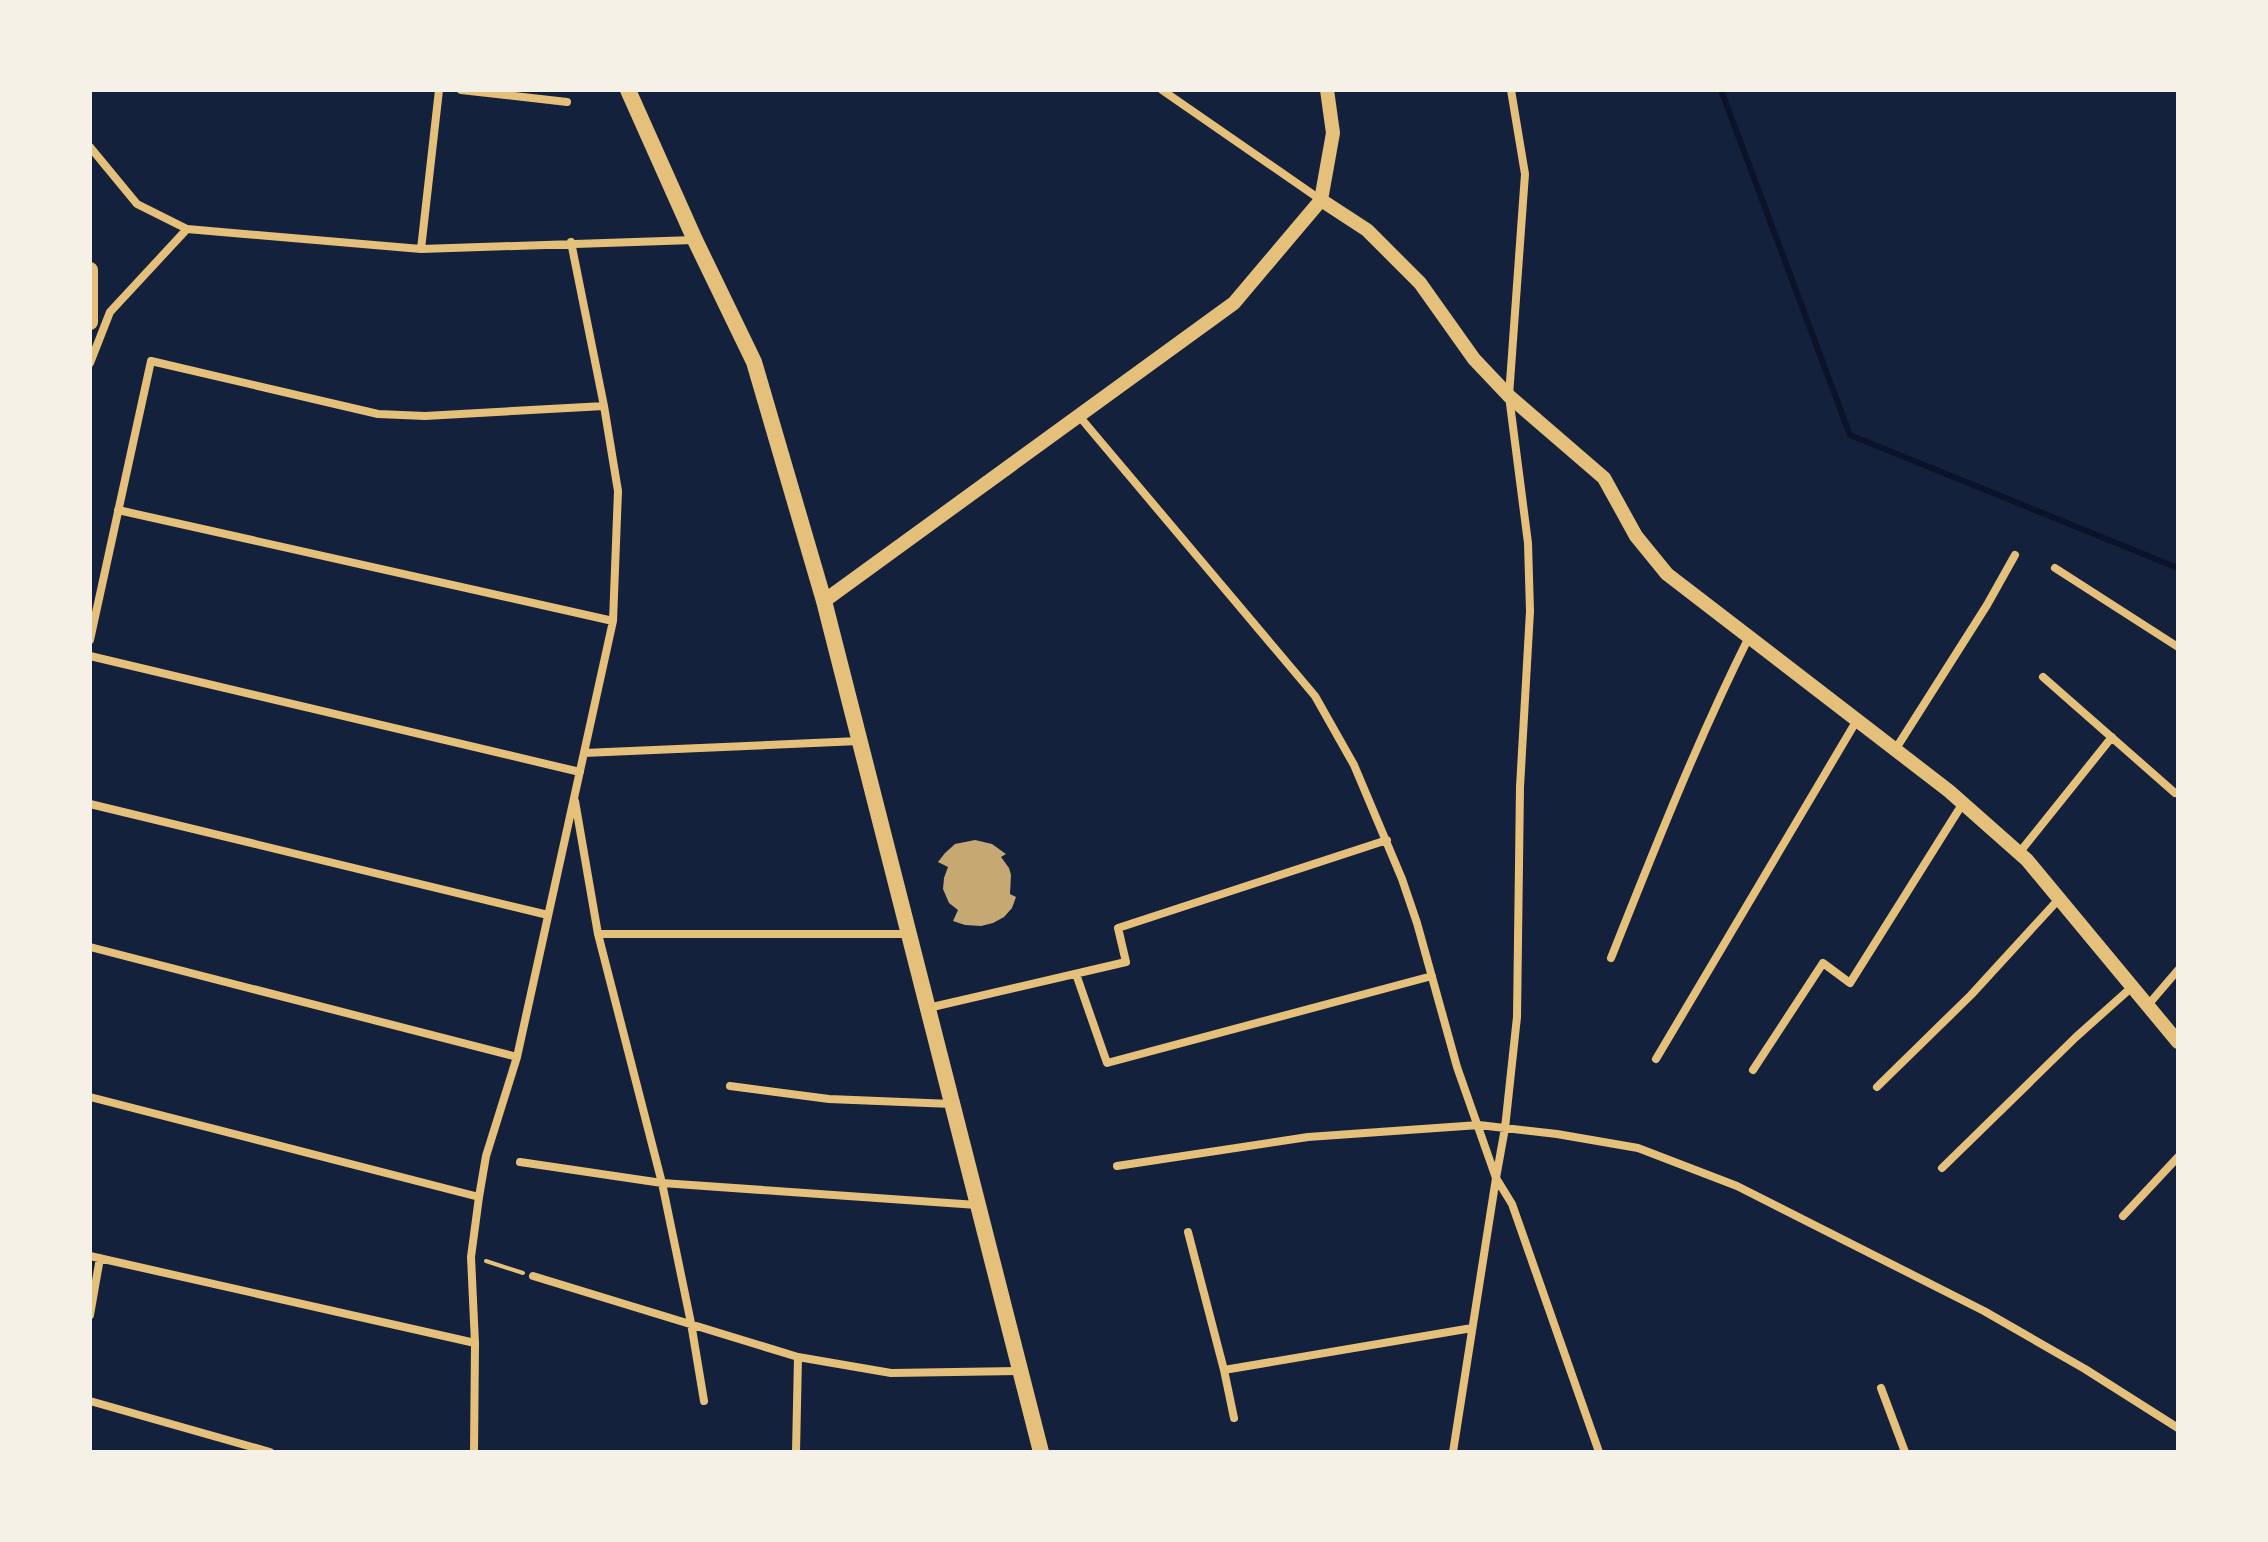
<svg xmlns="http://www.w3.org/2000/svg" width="2268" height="1542" viewBox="0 0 2268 1542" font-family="Figtree,sans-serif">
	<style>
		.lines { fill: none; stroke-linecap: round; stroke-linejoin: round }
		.stream { stroke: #0b132b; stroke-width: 6 }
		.building { fill: #c6a872 }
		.path { stroke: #e5c07b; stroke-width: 4 }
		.minor { stroke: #e5c07b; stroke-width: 8 }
		.tertiary { stroke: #e5c07b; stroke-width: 14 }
		.secondary { stroke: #e5c07b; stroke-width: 16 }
	</style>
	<rect width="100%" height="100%" fill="#14213d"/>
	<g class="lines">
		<path class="stream" d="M1721,90L1850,435L2178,568"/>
	</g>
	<path class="building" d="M975,840L992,844L1006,854L1001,857L1009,868L1011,875L1010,894L1016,897L1012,908L1004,917L993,923L981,926L965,925L953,921L958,910L949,903L943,889L944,878L948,867L938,862L945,853L955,844Z"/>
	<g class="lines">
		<path class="path" d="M486,1261L523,1273"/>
		<path class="minor" d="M461,90L567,102
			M1162,90L1321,200
			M1511,90L1525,174L1509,396L1528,543L1530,611L1520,787L1517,1017L1505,1128L1496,1178L1512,1204L1599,1452
			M90,147L137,204L187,229L421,249L694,240
			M421,249L439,90
			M90,363L110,312L187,229
			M1079,416L1315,696L1354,765L1402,879L1417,923L1457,1067L1496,1178L1453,1452
			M118,510L613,621
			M2055,568L2178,647
			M90,640L151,361L378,414L425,416L604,406
			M90,656L580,772
			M2043,677L2175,793
			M1895,750L1987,605L2015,555
			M584,753L859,741
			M575,801L598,934L662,1183L691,1323L704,1401
			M90,804L548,915
			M2019,853L2112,737
			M598,934H908
			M90,947L517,1057
			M1611,958C1654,850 1697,741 1749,637
			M1076,974L1107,1063L1432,976
			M2148,1005L2178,970
			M928,1008L1126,962L1118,928L1387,840
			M1656,1059L1857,720
			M1753,1070L1823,963L1850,983L1963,803
			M730,1086L829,1099L952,1104
			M1877,1087L1971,995L2059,899
			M90,1097L479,1197
			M520,1162L662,1183L977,1205
			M1117,1166L1308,1137L1479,1125L1557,1134L1638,1148L1737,1186L1984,1311L2085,1369L2178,1428
			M1942,1168L2076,1037L2132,987
			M2123,1216L2178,1157
			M1188,1232L1224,1370L1234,1418
			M90,1256L475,1343
			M533,1276L798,1357L891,1373L1020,1371
			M90,1315L100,1258
			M1224,1370L1472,1328
			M1881,1388L1905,1452
			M90,1401L270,1452
			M474,1452L475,1343L471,1257L479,1197L486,1156L517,1057L613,621L618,491L604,406L571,242
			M796,1452L798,1357"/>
		<path class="tertiary" d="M1321,200L1367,230L1420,283L1474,359L1509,396L1604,478L1636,536L1667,574L1949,791L2027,860L2178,1042
			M824,601L1234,303L1321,200L1333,133L1327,90"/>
		<path class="secondary" d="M628,90L695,240L754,362L824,601L1041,1452
			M90,270V322"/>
	</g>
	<rect width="2268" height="1542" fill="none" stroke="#f6f1e7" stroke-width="184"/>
</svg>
